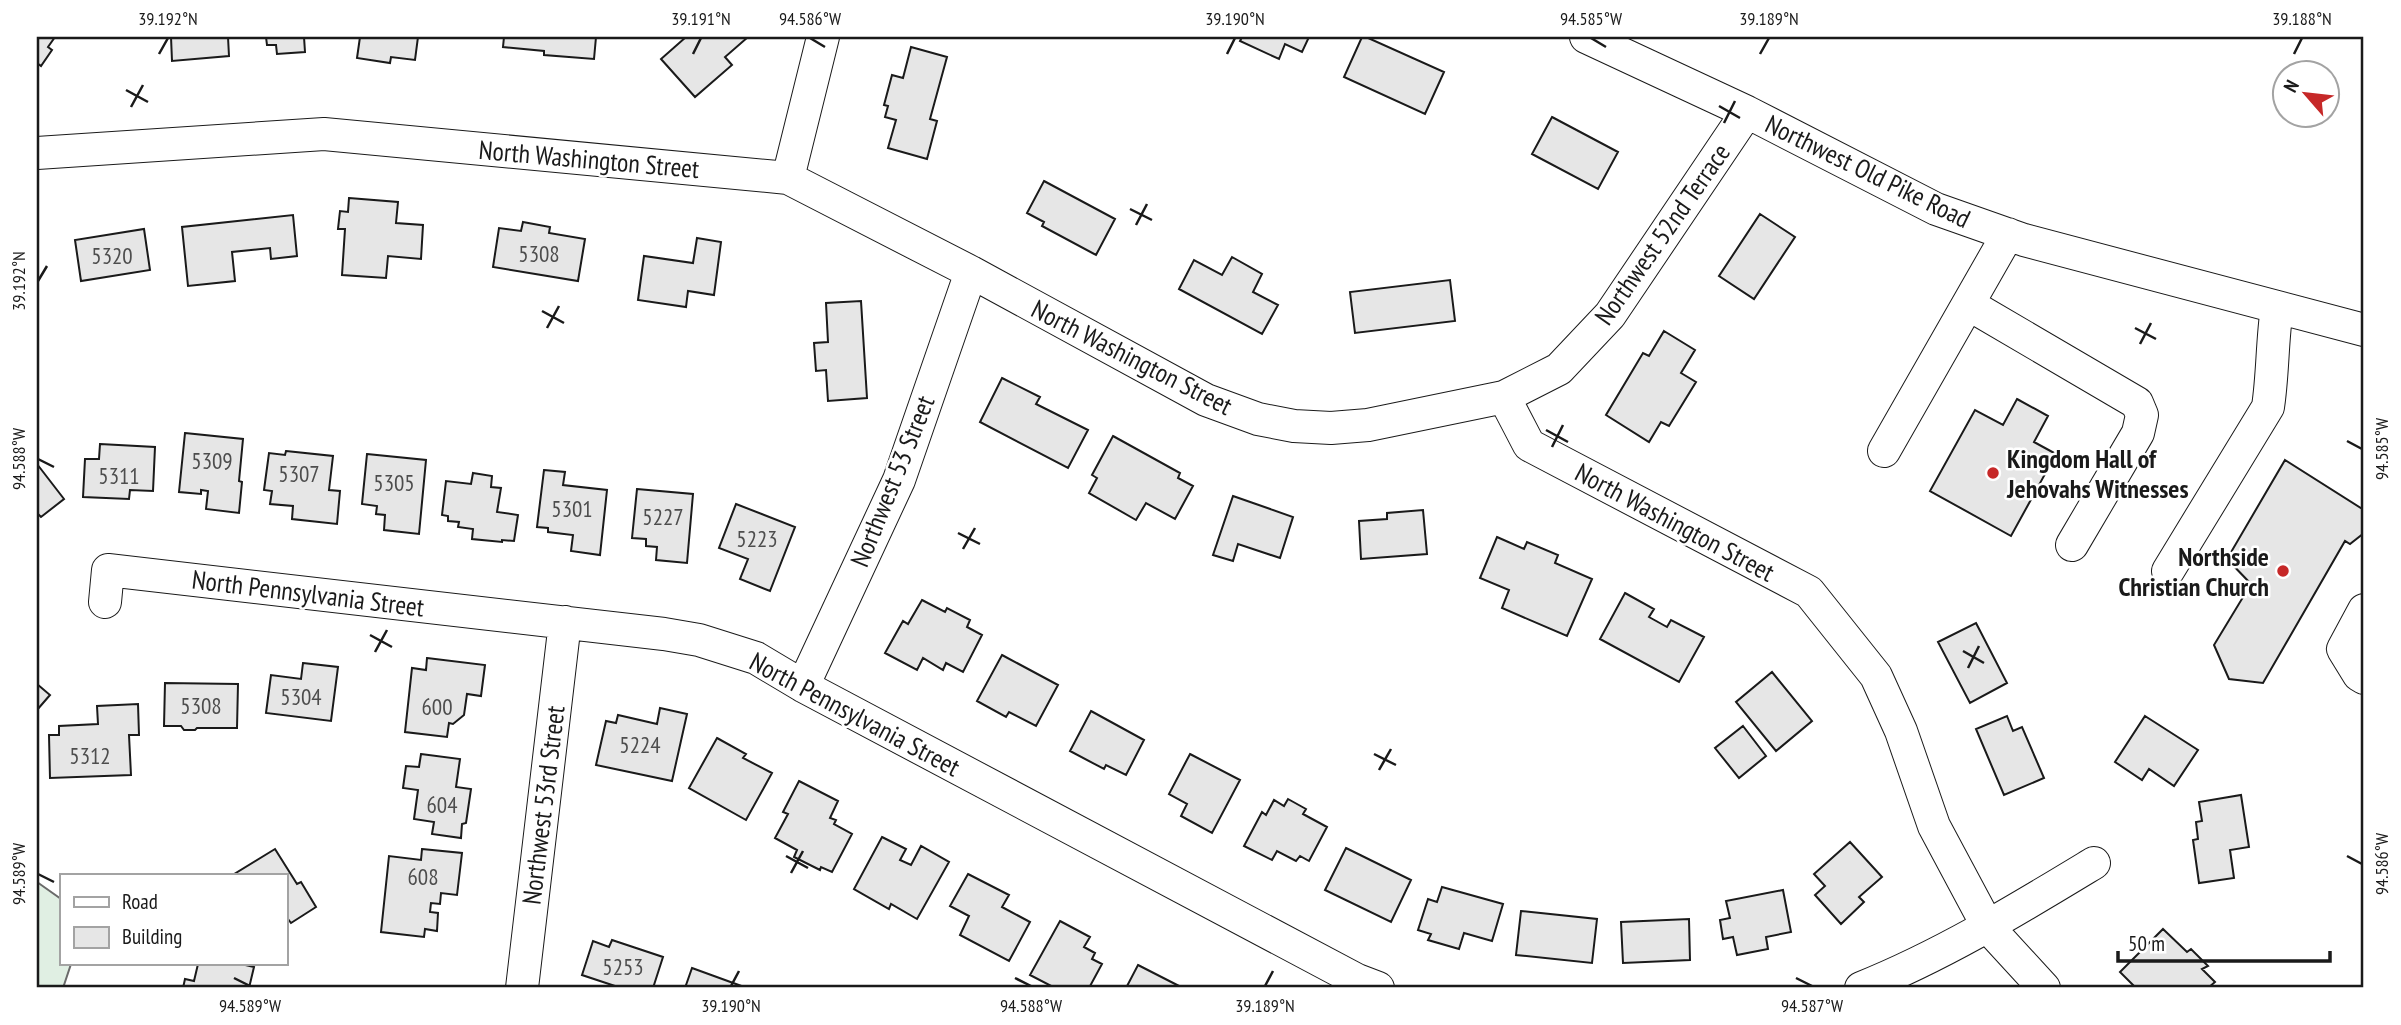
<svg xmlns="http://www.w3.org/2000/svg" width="2401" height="1025" viewBox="0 0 2401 1025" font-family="'PT Sans Narrow',sans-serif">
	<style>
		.green { fill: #e0efe3; stroke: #6a6a6a; stroke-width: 2 }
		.building { fill: #e6e6e6; stroke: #1a1a1a; stroke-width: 2 }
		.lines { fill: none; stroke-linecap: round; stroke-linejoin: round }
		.minor-casing { stroke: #1a1a1a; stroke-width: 34 }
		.minor { stroke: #fff; stroke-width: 32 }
		.ticks { fill: none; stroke: #1a1a1a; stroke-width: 2.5 }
		.poi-dot { fill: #c62828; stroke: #fff; stroke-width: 2.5 }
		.labels { text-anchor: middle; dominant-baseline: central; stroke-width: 5; stroke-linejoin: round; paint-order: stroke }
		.number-label { font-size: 23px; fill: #4d4d4d }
		.street-label { font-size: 26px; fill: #1a1a1a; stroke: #fff }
		.poi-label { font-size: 26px; font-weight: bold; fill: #1a1a1a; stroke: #fff; text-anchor: start }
		.neatline { fill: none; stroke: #1a1a1a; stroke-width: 2.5 }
		.ticks-label { font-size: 18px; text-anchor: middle; fill: #1a1a1a }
	</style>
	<rect width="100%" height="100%" fill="#fff"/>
	<path class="green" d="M37,882L61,899V964H71L63,988H37Z"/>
	<path class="building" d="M37,37H55L48,47L52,50L41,66L37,63Z
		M171,37H228L229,56L172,61Z
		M266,37H304L305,52L277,54L276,45H267Z
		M360,37H418L415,60L391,57L390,63L357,58Z
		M504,37H596L594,59L544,55V51L503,47Z
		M686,37H748L725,57L732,65L695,97L661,59Z
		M1242,37H1309L1302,52L1285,44L1279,59L1240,41Z
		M1362,37H1366L1444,72L1425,114L1344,77Z
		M911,47L947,57L930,119L937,121L927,159L888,148L896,120L885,117L888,106L884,105L892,75L903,78Z
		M1552,117L1618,152L1598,189L1532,154Z
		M1044,181L1115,219L1096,255L1042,226L1044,222L1027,213Z
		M349,198L398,202L396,223L423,225L421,259L388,256L386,278L342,275L345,229H338L340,211L348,212Z
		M1760,214L1795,237L1754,299L1719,276Z
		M293,215L297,256L271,259L270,248L232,252L235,281L188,286L182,227Z
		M523,222L550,227L549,233L585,239L578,281L493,267L499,228L521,231Z
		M144,229L150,270L81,281L75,240Z
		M697,238L721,242L714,295L688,291L686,307L638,300L644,256L693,263Z
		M1232,257L1262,274L1253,292L1278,305L1262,334L1179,289L1194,260L1222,275Z
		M1450,280L1455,321L1355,333L1350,292Z
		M861,301L867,398L828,401L826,370L816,371L814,343L828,342L826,303Z
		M1664,331L1695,350L1681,373L1696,382L1669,426L1661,422L1649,442L1606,415L1643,353L1649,356Z
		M1002,378L1040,397L1036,404L1088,430L1068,468L980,422Z
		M2017,399L2048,416L2034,442L2056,454L2011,536L1930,491L1975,410L2003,425Z
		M185,433L243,439L239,481L242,482L239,513L206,509L208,491L201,490V494L179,492Z
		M1113,436L1180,473L1178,478L1193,486L1175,519L1146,503L1136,520L1089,493L1097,478L1092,475Z
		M100,444L155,447L153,491L130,490L129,499L83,497L85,459H99Z
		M286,451L333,456L329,490L340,491L337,524L292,519L293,506L270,504L272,491L264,490L269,453L285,455Z
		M367,454L426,460L419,534L384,530L385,515L376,514L377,506L362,504Z
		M2285,460L2364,510V533L2350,544L2345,541L2263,683L2229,679L2214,645L2251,584L2227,559Z
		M37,464L64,499L41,517L37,513Z
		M544,470L565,472L563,485L607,490L600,555L571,551L573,535L548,532V528L537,527Z
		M473,473L492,476L491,487L501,488L497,512L518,515L514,541L502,540V542L472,539L473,529L458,527L459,522L448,521V516L442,515L446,481L471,484Z
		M637,489L693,494L687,563L656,560L657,547L646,546V539L632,538Z
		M1233,496L1293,517L1280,558L1238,544L1233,561L1213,555Z
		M736,504L795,527L770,591L740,579L748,559L719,548Z
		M1423,510L1427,554L1361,559L1359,521L1387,519V513Z
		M1497,537L1524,549L1527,542L1558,555L1555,563L1592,579L1567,636L1502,608L1509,590L1480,578Z
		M1625,593L1654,609L1649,617L1667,627L1671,620L1704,637L1679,682L1600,639Z
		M922,600L945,612L947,608L970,620L967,627L982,635L963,672L946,663L943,670L923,658L917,670L885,653L903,621L908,624Z
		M1976,623L2007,683L1970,703L1938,642Z
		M1002,655L1058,685L1036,726L1009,712L1006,717L977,701Z
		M427,658L485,665L481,696L467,694L464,715L453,724L449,723L447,737L405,732L412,668L426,670Z
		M303,663L338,667L331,721L266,713L271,675L301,679Z
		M1772,672L1812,721L1776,751L1736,702Z
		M165,683L238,684L237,728H197L195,730H184L181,726H164Z
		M37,684L50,695L37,710Z
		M138,704L139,735H129L131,775L50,778L49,735H59V726L98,724L97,706Z
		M660,708L687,714L672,781L596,765L606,721L616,723L618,715L657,724Z
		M1091,711L1144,740L1126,775L1106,765L1104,769L1070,751Z
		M2007,716L2013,731L2022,727L2044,778L2004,795L1976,729Z
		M2145,716L2198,750L2174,786L2149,769L2142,780L2115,762Z
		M1743,726L1766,756L1739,778L1715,748Z
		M717,738L746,754L743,758L772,773L746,820L689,788Z
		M421,754L460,759L456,787L471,789L466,823L462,824L461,838L432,834L434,822L414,819L418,790L403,788L406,766L419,767Z
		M1190,754L1240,780L1212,833L1181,816L1187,804L1169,794Z
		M799,781L838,801L830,818L836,820L834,824L852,834L832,872L821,867L820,870L794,857L797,850L775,838L788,814L783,812Z
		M2241,795L2249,847L2230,850L2234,878L2199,883L2193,840L2198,839L2196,822L2202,821L2199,802Z
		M1288,799L1306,809L1303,814L1327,827L1309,861L1300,856L1296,861L1277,851L1272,860L1244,846L1262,812L1266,815L1274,800L1284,806Z
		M882,837L906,849L900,860L911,865L921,846L949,862L917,919L891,904L889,909L854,889Z
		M1850,842L1882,877L1859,897L1864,902L1841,924L1815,895L1825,886L1814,874Z
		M1346,848L1411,880L1391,922L1325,890Z
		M275,849L297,884L301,882L316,907L291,923L285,915V876H231Z
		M422,849L462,853L457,895L441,893L440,904L431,903L430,912L438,913L437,931L425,929L424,937L381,932L389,856L421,860Z
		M968,874L1009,895L1002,907L1030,922L1009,961L960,935L969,916L950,906Z
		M1442,887L1503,904L1492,941L1464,933L1459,949L1428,940L1431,934L1418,930L1428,899L1437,902Z
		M1783,890L1791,932L1766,937L1768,949L1737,955L1733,937L1723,939L1720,920L1730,918L1726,901Z
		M1521,911L1597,919L1592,963L1516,955Z
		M1689,919L1690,960L1623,963L1621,922Z
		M1060,921L1090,937L1084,947L1095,953L1092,959L1102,964L1089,988H1055L1030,975Z
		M2163,929L2187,952L2191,949L2208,966L2202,969L2215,982L2208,988H2136L2120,972Z
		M612,940L663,957L653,988H621L582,975L593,941L609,947Z
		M198,964H241L254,967L249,988H183L185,979L194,981Z
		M1138,965L1183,988H1126Z
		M692,968L747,988H685Z"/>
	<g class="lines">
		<g class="minor-casing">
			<path id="minor" d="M1586,37L1747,112L1936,209L2024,240L2364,330
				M37,153L324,134L788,178L971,272L1206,400L1258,419L1294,426L1331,428L1368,425L1504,397L1559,369L1610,315L1747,112
				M788,178L823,37
				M1968,304L2137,403L2142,415L2138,433L2072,545
				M1504,397L1529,445L1809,592L1876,676L1901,731L1934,826L1988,927L2044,988
				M1884,451L2008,234
				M2168,571L2268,407C2273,374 2272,341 2277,307
				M105,602L108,570L664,634L699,640L756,658L803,686L1357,980L1378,988
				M2364,610L2343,649L2359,675L2364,678
				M803,686L899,480L971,272
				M522,988L565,622
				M1861,988C1943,955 2018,909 2094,863"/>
		</g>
		<use href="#minor" class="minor"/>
	</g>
	<path class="ticks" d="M810,38L825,47M1591,38L1606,47M159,54L168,38M693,54L701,38M1227,54L1235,38M1760,54L1769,38M2294,54L2302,38M126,90L148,102M1719,106L1740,118M131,107L143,85M1724,123L1735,101M1130,209L1152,220M1136,225L1147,204M38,281L47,266M542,311L564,323M547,328L559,306M2135,328L2156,339M2140,344L2151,323M1546,430L1568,442M2347,441L2362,449M1552,447L1563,425M38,459L54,467M958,533L980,544M963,549L975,528M370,635L392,647M1963,651L1984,663M375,652L387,630M1968,668L1979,646M1374,754L1396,765M1379,770L1391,749M786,856L808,868M2347,856L2362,864M791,873L803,851M38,874L54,882M234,978L250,986M1015,978L1031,986M1796,978L1812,986M731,986L739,971M1265,986L1273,971"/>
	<g class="poi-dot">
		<circle cx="1993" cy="473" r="7"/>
		<circle cx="2283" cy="571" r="7"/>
	</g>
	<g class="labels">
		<g class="number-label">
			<text x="539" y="253">5308</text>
			<text x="112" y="255">5320</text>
			<text x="212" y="460">5309</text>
			<text x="299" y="473">5307</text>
			<text x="119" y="475">5311</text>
			<text x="394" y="482">5305</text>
			<text x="572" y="508">5301</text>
			<text x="663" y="516">5227</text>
			<text x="757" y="538">5223</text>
			<text x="301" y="696">5304</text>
			<text x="201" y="705">5308</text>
			<text x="437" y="706">600</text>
			<text x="640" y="744">5224</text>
			<text x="90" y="755">5312</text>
			<text x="442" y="804">604</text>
			<text x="423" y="876">608</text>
			<text x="623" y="966">5253</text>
		</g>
		<g class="street-label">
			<text transform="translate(589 159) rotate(5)">North Washington Street</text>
			<text transform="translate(1868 171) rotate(26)">Northwest Old Pike Road</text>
			<text transform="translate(1662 234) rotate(-55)">Northwest 52nd Terrace</text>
			<text transform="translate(1132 357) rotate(27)">North Washington Street</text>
			<text transform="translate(892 481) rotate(-68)">Northwest 53 Street</text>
			<text transform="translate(1675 522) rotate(28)">North Washington Street</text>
			<text transform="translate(308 593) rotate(7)">North Pennsylvania Street</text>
			<text transform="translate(855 714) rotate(28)">North Pennsylvania Street</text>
			<text transform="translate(543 805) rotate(-83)">Northwest 53rd Street</text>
		</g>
		<g class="poi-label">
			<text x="2007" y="458">Kingdom Hall of<tspan x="2007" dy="30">Jehovahs Witnesses</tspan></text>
			<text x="2269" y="556" text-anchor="end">Northside<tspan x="2269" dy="30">Christian Church</tspan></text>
		</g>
	</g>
	<rect width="2401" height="1025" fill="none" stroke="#ffffff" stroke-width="77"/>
	<rect x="60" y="874" width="228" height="91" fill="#ffffff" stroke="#a3a3a3" stroke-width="2"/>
	<rect x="74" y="897" width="35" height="10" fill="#ffffff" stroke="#a3a3a3" stroke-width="2"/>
	<text x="122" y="909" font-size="21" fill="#1a1a1a">Road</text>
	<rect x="74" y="927" width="35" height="21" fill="#e6e6e6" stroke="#a3a3a3" stroke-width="2"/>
	<text x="122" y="944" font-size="21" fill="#1a1a1a">Building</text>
	<g transform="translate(2306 94) rotate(298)"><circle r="33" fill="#ffffff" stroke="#a3a3a3" stroke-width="2"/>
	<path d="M0-5L12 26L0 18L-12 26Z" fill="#c62828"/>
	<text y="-10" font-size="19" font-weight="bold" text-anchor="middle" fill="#1a1a1a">N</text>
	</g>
	<path d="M2118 951v10h212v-10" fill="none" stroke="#1a1a1a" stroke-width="3.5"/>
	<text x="2128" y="951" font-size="21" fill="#1a1a1a" stroke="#ffffff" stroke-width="5" paint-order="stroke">50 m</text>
	<rect x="38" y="38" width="2324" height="948" class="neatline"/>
	<g class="ticks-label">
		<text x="168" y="25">39.192°N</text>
		<text x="701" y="25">39.191°N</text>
		<text x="810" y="25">94.586°W</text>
		<text x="1235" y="25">39.190°N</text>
		<text x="1591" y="25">94.585°W</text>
		<text x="1769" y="25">39.189°N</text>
		<text x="2302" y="25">39.188°N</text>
		<text transform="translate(19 281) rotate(-90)" y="6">39.192°N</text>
		<text transform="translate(2382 449) rotate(-90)" y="6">94.585°W</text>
		<text transform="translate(19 459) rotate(-90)" y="6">94.588°W</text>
		<text transform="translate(2382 864) rotate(-90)" y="6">94.586°W</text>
		<text transform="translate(19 874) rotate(-90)" y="6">94.589°W</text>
		<text x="250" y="1012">94.589°W</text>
		<text x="731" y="1012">39.190°N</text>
		<text x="1031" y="1012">94.588°W</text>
		<text x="1265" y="1012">39.189°N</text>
		<text x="1812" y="1012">94.587°W</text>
	</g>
</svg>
